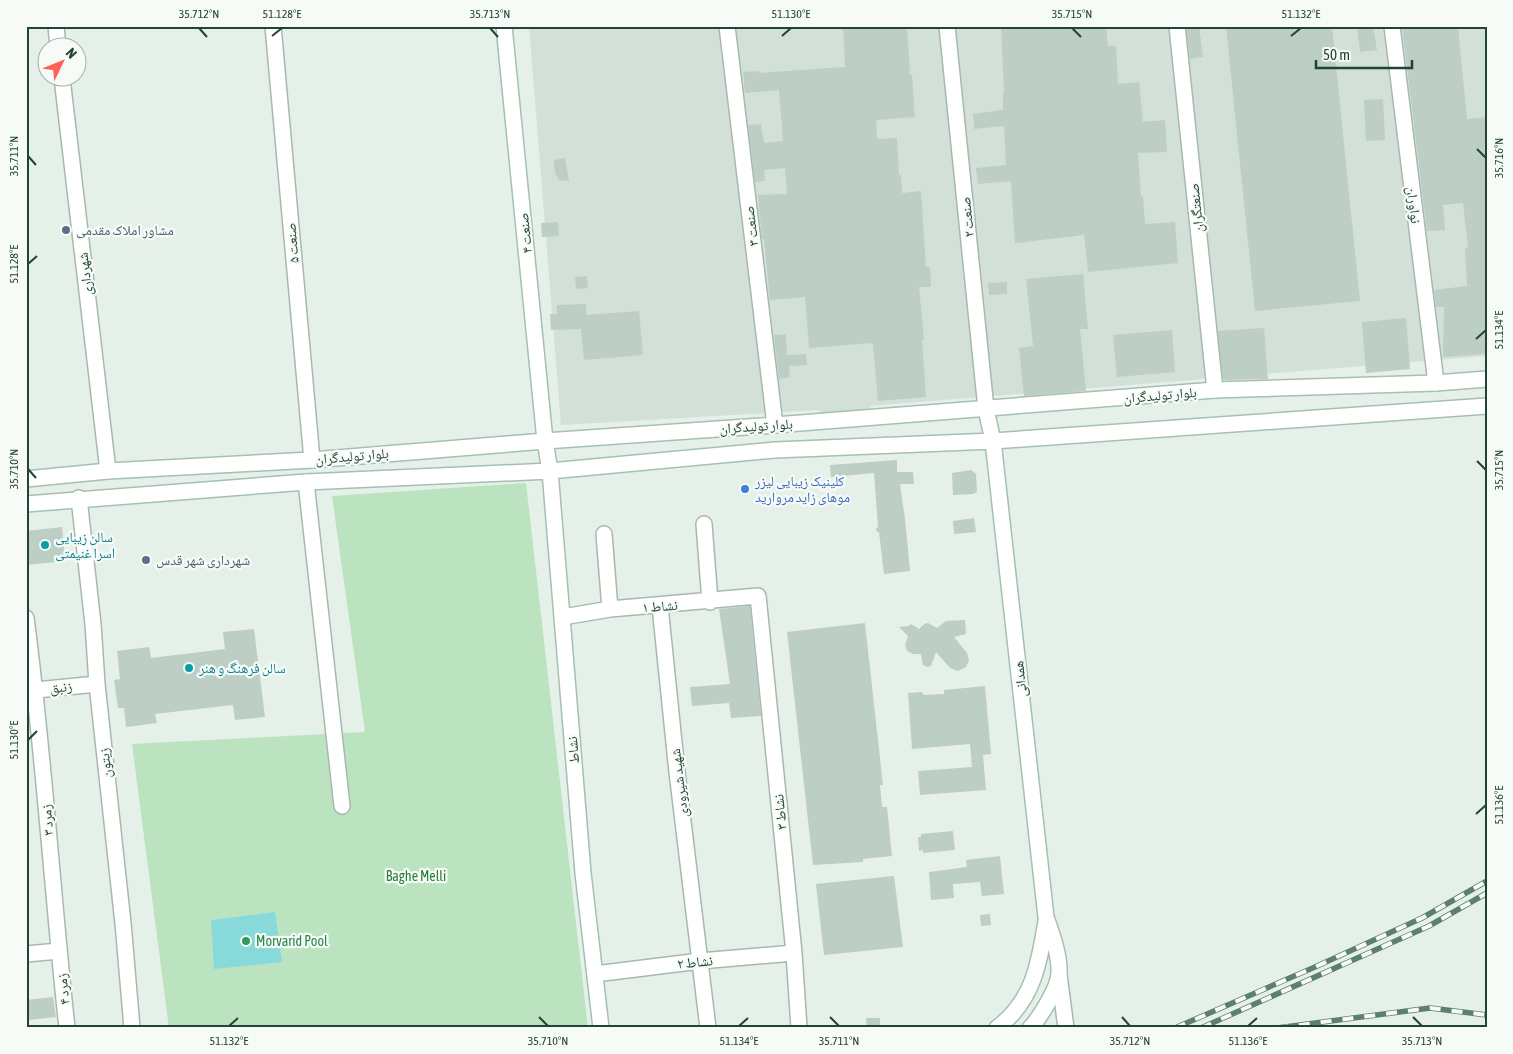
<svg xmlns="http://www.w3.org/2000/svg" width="1513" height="1054" viewBox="0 0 1513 1054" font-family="'Asap Condensed','Noto Naskh Arabic',sans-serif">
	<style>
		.built { fill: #d3e0d8 }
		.green { fill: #bce3c0 }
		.water { fill: #88d9d9 }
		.building { fill: #bdcec4 }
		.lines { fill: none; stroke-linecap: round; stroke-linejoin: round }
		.street-casing { stroke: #a7b9af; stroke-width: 18 }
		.secondary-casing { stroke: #a5c0b2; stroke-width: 18 }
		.street { stroke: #fff; stroke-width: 15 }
		.secondary { stroke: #fff; stroke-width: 15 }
		.rail-casing { stroke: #5d7f70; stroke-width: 5.5 }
		.rail { stroke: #f7fbf8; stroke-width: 4; stroke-dasharray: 11; stroke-linecap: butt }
		.ticks { fill: none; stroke: #224435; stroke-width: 2 }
		.service-dot { fill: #5c6f8a; stroke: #f7fbf8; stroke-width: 2 }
		.shop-dot { fill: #3f7fe0; stroke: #f7fbf8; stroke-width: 2 }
		.culture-dot { fill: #0f9aa8; stroke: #f7fbf8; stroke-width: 2 }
		.leisure-dot { fill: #2e9e5b; stroke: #f7fbf8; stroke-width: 2 }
		.labels { text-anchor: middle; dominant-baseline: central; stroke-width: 4.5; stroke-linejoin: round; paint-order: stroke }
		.street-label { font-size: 14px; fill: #224435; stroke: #f7fbf8 }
		.service-label { font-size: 14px; fill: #4e5e75; stroke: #f7fbf8; text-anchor: start }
		.shop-label { font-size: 14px; fill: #366cbe; stroke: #f7fbf8; text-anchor: start }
		.culture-label { font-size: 14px; fill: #0d838f; stroke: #f7fbf8; text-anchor: start }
		.park-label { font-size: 14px; fill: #27803b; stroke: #f7fbf8 }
		.leisure-label { font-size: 14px; fill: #27864d; stroke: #f7fbf8; text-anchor: start }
		.neatline { fill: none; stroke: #224435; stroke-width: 2 }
		.ticks-label { font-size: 12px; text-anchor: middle; fill: #224435 }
	</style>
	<rect width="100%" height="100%" fill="#e5f0e9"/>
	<path class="built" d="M529,26H1487V356L870,406V409L820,413L819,410L561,425Z"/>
	<path class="green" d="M526,483L588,1028H169L132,744L365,732L332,496Z"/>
	<path class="water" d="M275,912L282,962L214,969L211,920Z"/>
	<path class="building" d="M843,26H907L910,75H912L915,117L876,120L877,139L897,138L899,175H901L902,193L921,191L926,267H930L931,287H919L924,340H922L926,397L878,401L873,344L871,343L809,348L805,297L770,300L764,239H762L758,195L787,194L785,168L764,170L765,181L755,182L748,125L761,124L764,143L783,141L779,90L745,93L743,72L759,71V73L845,67Z
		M1001,26H1106L1108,46H1116L1118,84L1139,82L1143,122L1165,120L1167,152L1138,153L1141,197L1143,196L1145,224L1175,222L1178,263L1088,272L1084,235L1015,243L1011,181L978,184L976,168L1006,165L1004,126L974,129L973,114L1003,110V92H1004Z
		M1186,26H1199L1203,57L1190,59Z
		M1226,26H1332L1360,301L1255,311Z
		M1357,26H1373L1377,50L1360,52Z
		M1402,26H1458L1467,119L1486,117L1487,354L1443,357L1444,307H1436L1434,290L1467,286L1465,248H1468L1463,203L1443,205L1445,230L1427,231Z
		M1383,99L1385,140L1366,141L1364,100Z
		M565,158L569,181L559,180L555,173L554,160Z
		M558,222L559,236L542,237L541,223Z
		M1083,274L1088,329H1080L1086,391L1024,396L1019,348L1033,346L1026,279Z
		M587,276L588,288L576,289L575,277Z
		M1007,282V294L989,295L988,283Z
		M586,304V315L639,311L643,355L584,360L581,329L551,330L550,314H557V305Z
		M1406,318L1410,369L1366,373L1362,322Z
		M1264,328L1268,379L1225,380L1223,379L1218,331Z
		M1172,330L1175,372L1117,377L1113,335Z
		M786,334L787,355L806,354L807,365L789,366L790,377L779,379L774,335Z
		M897,460V472H913L914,484H900L905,519L910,571L884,574L879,532H877L876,528L878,527L874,473L831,477L830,465Z
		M971,470L976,474L977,492L973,494L953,495L952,473Z
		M974,518L976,532L954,534L953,521Z
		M62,527L65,561L26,565V531Z
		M750,606L761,716L731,718L729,703L692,706L690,687L730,684L719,609Z
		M965,620L966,634L954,637L967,653L969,660L966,667L958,671L950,668L936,652L931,666L927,667L923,665L921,654H913L907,651L905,645L908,636L899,627L909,626L911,624L919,629L924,624L928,623L937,628L946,621Z
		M865,623L883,785H880L882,807H887L892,856L863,859V862L813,865L787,632Z
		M254,629L265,717L235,720L233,705L155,714L157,723L126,727L124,708H118L114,680L120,679L117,651L149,647L151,658L225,649L223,632Z
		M985,686L991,754L983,755L986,790L920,795L918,771L972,767L970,744L912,749L908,693L922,692L924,695L944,694V690Z
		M953,831L955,850L923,853V850L919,851L918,837H921V834Z
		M1000,856L1004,894L982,896L980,882L953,884L954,898L931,900L929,872L967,867L966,860Z
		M894,876L903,947L824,955L816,884Z
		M990,914L991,925L981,926L980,915Z
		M53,997L56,1017L29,1020L26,1000Z
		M866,1018H880V1028H867Z"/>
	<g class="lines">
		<g class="street-casing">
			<path id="street" d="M56,26L58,48
				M273,26L312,460
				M727,26L775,425
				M947,26L986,409
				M1177,26L1215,390
				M1392,26L1436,383
				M62,78L108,471
				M306,482L342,806
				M79,498L93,624L97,684L123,923L132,1028
				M704,524L710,602
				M604,534L610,609
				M660,606L677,772L708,1028
				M563,617L610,609L758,596L794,953L799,1028
				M26,618C44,754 52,891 67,1028
				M26,691L97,684
				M26,954L59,951
				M595,974L700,961L794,953
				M1059,975L1066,1028"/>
		</g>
		<g class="secondary-casing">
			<path id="secondary" d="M504,26L545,441L550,471L583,873L601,1028
				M986,409L993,441L1046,917C1052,934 1060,956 1059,974C1058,988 1040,1018 1030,1028
				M26,479L108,471L312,460L545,441L775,425L1215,390L1436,383L1487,379
				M26,504L306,482L550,471L775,450L993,441L1487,406
				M997,1028C1034,1000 1039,963 1046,921"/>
		</g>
		<use href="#street" class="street"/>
		<use href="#secondary" class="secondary"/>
		<g class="rail-casing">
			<path id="rail" d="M1175,1028L1315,967L1422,918L1487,881
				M1201,1028L1429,926L1487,893
				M1277,1028L1430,1008L1487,1015"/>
		</g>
		<use href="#rail" class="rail"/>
	</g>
	<path class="ticks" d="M199,28L207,37M490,28L498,37M1072,28L1081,37M272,36L282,28M782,36L791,28M1291,36L1301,28M1477,149L1486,158M28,156L36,165M28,264L37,256M1476,339L1486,330M1477,461L1486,470M28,469L36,478M28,740L37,731M1476,814L1486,805M539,1017L548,1026M830,1017L839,1026M1122,1017L1130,1026M1413,1017L1422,1026M229,1026L238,1018M739,1026L748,1018M1248,1026L1257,1018"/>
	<g class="service-dot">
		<circle cx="66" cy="230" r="5"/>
		<circle cx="146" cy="560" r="5"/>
	</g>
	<circle class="shop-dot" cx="745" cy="489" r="5"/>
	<g class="culture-dot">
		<circle cx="45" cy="545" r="5"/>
		<circle cx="189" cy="668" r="5"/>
	</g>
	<circle class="leisure-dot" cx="246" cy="941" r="5"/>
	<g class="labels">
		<g class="street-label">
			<text transform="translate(1414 205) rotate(83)">نواوران</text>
			<text transform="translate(1196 208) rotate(-96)">صنعتگران</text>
			<text transform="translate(967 217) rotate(-96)">صنعت ۲</text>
			<text transform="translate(751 226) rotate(-97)">صنعت ۳</text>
			<text transform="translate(525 233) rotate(-96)">صنعت ۴</text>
			<text transform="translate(292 243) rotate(-95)">صنعت ۵</text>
			<text transform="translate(85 274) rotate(-97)">شهرداری</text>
			<text transform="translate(1160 395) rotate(-5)">بلوار تولیدگران</text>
			<text transform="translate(756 426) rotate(-4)">بلوار تولیدگران</text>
			<text transform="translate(352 456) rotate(-5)">بلوار تولیدگران</text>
			<text transform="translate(660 606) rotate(-4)">نشاط ۱</text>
			<text transform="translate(1020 679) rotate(-96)">همدانی</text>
			<text transform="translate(61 687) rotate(-6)">زنبق</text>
			<text transform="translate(573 750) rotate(-95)">نشاط</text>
			<text transform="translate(105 763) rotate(-96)">زیتون</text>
			<text transform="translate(679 783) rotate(-97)">شهید شیرودی</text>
			<text transform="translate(780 812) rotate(-96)">نشاط ۳</text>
			<text transform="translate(47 820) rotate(-95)">زمرد ۳</text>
			<text transform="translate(695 962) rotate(-6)">نشاط ۲</text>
			<text transform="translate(63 989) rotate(-96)">زمرد ۴</text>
		</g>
		<g class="service-label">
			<text x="76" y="230">مشاور املاک مقدمی</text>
			<text x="156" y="560">شهرداری شهر قدس</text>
		</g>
		<g class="shop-label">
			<text x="755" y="481">کلینیک زیبایی لیزر<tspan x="755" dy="16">موهای زاید مروارید</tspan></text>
		</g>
		<g class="culture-label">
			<text x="55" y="537">سالن زیبایی<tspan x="55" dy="16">اسرا غنیمتی</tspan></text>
			<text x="199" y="668">سالن فرهنگ و هنر</text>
		</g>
		<g class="park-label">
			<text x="416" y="876">Baghe Melli</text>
		</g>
		<g class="leisure-label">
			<text x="256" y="941">Morvarid Pool</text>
		</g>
	</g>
	<rect width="1513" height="1054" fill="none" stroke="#f7fbf8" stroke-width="55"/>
	<g transform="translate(62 62) rotate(47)"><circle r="24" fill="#f7fbf8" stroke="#a2b2aa"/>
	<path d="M0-4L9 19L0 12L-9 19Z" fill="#ff6254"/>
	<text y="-8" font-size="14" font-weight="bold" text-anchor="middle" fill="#224435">N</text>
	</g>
	<path d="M1316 60v8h96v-8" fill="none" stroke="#224435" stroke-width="2.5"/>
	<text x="1323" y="60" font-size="15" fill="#224435" stroke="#f7fbf8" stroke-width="4" paint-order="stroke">50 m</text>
	<rect x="28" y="28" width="1458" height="998" class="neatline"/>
	<g class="ticks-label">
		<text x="199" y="18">35.712°N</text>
		<text x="282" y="18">51.128°E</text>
		<text x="490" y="18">35.713°N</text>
		<text x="791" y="18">51.130°E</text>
		<text x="1072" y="18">35.715°N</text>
		<text x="1301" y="18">51.132°E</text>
		<text transform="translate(14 156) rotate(-90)" y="4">35.711°N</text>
		<text transform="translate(1499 158) rotate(-90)" y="4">35.716°N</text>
		<text transform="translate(14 264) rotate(-90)" y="4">51.128°E</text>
		<text transform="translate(1499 330) rotate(-90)" y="4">51.134°E</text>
		<text transform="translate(14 469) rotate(-90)" y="4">35.710°N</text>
		<text transform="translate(1499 470) rotate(-90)" y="4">35.715°N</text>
		<text transform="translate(14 740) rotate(-90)" y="4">51.130°E</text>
		<text transform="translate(1499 805) rotate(-90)" y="4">51.136°E</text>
		<text x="229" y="1045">51.132°E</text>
		<text x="548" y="1045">35.710°N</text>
		<text x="739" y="1045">51.134°E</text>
		<text x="839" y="1045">35.711°N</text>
		<text x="1130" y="1045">35.712°N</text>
		<text x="1248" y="1045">51.136°E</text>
		<text x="1422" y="1045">35.713°N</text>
	</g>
</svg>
